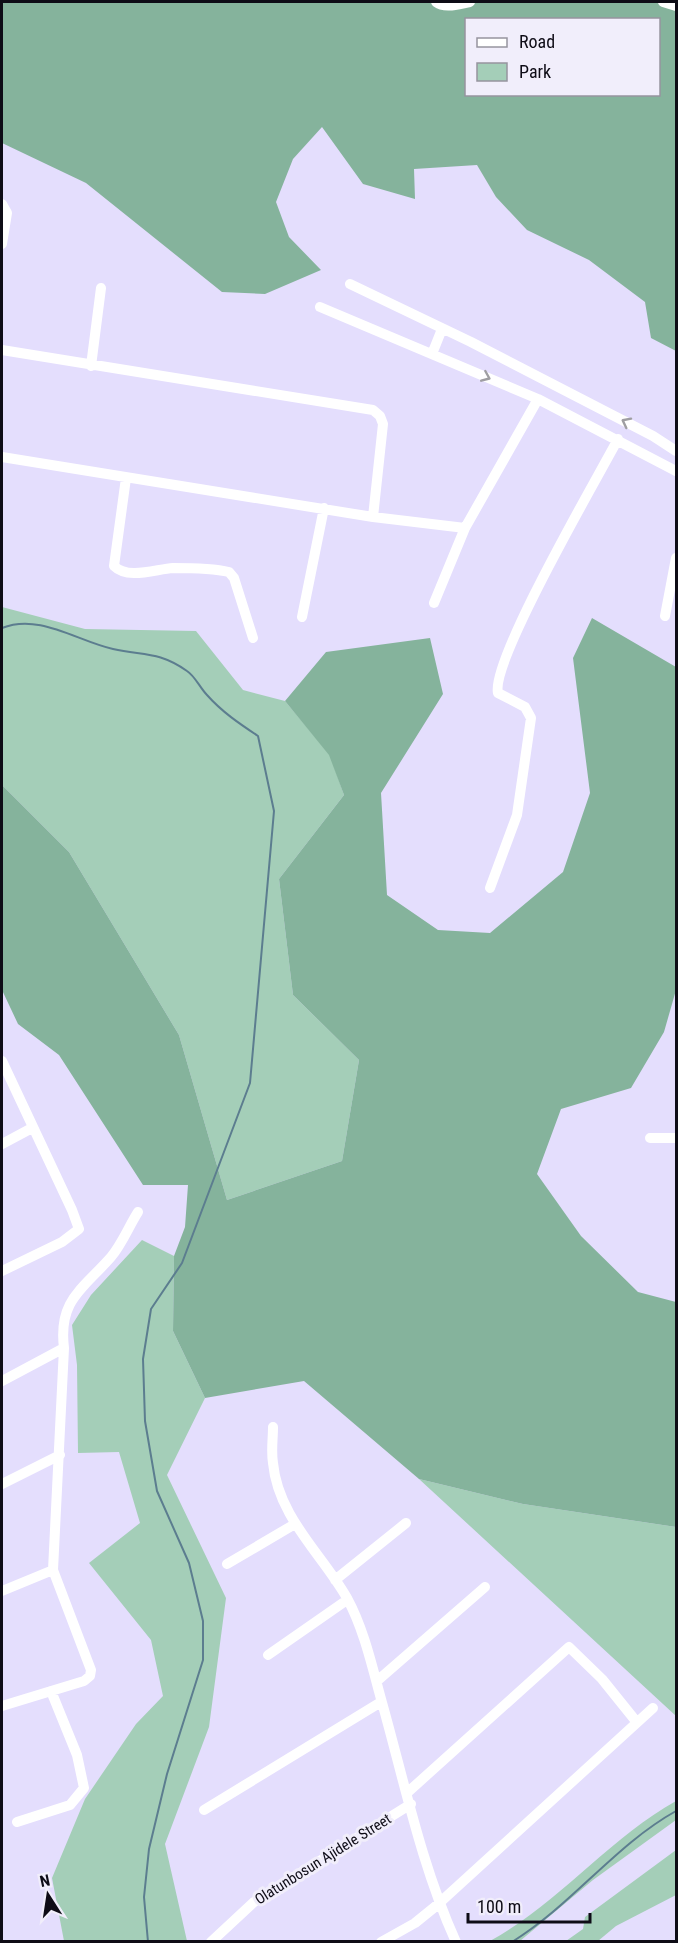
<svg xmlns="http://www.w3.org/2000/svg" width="678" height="1943" viewBox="0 0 678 1943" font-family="'Roboto Condensed',sans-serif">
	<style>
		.green { fill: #a4ceb8 }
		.forest { fill: #85b39c; fill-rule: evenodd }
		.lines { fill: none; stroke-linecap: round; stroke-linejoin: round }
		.stream { stroke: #5c7d8f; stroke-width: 2 }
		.minor { stroke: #fff; stroke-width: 10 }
		.oneway { stroke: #9f9ea2 }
		.labels { text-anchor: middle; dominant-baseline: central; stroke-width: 6; stroke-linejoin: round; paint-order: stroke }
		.street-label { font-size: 15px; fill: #0e0c16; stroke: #f1eefb }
	</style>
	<rect width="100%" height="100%" fill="#e4defd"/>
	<path class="green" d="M2,607L85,629L196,631L243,690L285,701L330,755L344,795L279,879L293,995L359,1060L342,1161L227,1200L179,1035L69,852L2,785Z
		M142,1240L174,1256L173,1331L205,1398L167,1475L226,1598L209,1727L165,1844L187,1941H64L52,1878L85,1799L136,1724L163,1696L151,1640L89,1563L140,1523L119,1452L78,1453L77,1365L72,1325L91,1295Z
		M419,1479L523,1504L676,1527V1716Z
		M676,1801V1820L593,1880L520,1941H490C558,1904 608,1839 676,1801Z
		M676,1850V1895L616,1926L598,1941H566L583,1929L585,1917Z"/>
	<path class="forest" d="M2,2H676V351L651,338L645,302L589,260L527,230L496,197L477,165L414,169L415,199L363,184L322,127L293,159L276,202L289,237L321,270L265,294L222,292L86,183L2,143ZM466,20H658V94H466Z
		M592,618L676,667V990L664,1032L631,1088L561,1109L537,1174L581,1236L638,1292L676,1302V1527L523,1504L419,1479L304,1381L205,1398L173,1331L174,1256L185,1227L188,1185H143L59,1055L18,1024L2,990V785L69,852L179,1035L227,1200L342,1161L359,1060L293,995L279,879L344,795L329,755L285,701L326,652L430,638L443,694L381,793L387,895L438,930L490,933L563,872L590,793L573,658Z"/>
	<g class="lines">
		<path class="stream" d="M2,628C39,613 77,641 113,649C144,656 158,651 187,671C195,676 200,688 207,695C222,712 240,724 258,736L274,811L250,1083L182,1263L151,1309L143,1359L145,1421L157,1491L189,1563L203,1621V1660L167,1774L149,1849L144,1897L148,1942
			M512,1942C572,1905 615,1845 676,1811"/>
		<path class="minor" d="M436,2C445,9 459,4 470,2
			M663,2L676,6
			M2,204L7,213L2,244
			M350,284L471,342L653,436L676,451
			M320,307L538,399L676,471
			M2,350L373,410L380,416L383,424L373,517
			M432,354L442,329
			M91,366L101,288
			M2,457L373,517L465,528
			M126,478L114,566C128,580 156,569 173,568C191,568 212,568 229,572L234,578L253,638
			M434,603L465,528L538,399
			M665,616L676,558
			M302,617L324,508
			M490,888L517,815L531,718L525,707L498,693C490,662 598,477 618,439
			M2,1061L72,1210L79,1229L62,1242L2,1271
			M650,1138H676
			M2,1144L32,1128
			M2,1381L64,1348C58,1300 83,1289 111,1257C122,1244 129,1226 138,1212
			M273,1427C273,1439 271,1451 273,1463C278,1517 322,1554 347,1598C365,1631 373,1671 383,1706C405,1785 422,1867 456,1942
			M2,1484L60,1455
			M227,1564L295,1524
			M335,1580L406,1523
			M2,1591L53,1570
			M268,1655L347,1600
			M377,1681L485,1587
			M2,1706L84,1681L90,1676L91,1670L53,1570L64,1348
			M408,1792L569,1647L602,1679L635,1720
			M204,1810L381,1702
			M17,1822L70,1805L84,1788L77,1755L51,1691
			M211,1942L254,1902L411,1804
			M381,1942L415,1923L436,1906L653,1708"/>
	</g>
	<defs><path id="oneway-chevron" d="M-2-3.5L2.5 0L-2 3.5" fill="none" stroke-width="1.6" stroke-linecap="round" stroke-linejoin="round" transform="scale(1.5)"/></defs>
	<g class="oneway">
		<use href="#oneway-chevron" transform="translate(486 377) rotate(23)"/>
		<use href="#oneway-chevron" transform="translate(626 422) rotate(-153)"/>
	</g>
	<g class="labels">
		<g class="street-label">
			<text transform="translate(323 1859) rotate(-32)">Olatunbosun Ajidele Street</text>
		</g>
	</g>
	<rect width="678" height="1943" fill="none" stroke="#0e0c16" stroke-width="6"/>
	<rect x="465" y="18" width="195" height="78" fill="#f1eefb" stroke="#96949f" stroke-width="1.5"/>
	<rect x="477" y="38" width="30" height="9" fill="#ffffff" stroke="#96949f" stroke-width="1.5"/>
	<text x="519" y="48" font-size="18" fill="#0e0c16">Road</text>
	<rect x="477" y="63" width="30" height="18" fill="#a4ceb8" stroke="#96949f" stroke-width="1.5"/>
	<text x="519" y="78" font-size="18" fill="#0e0c16">Park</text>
	<g transform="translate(48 1895) rotate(348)" stroke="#f1eefb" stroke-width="4.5" paint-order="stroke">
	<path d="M0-4.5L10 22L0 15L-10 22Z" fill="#0e0c16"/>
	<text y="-9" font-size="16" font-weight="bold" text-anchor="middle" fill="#0e0c16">N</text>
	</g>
	<path d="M468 1913v9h122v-9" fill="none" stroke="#0e0c16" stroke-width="3"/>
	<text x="477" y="1913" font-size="18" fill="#0e0c16" stroke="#f1eefb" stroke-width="4.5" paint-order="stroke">100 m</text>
</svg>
